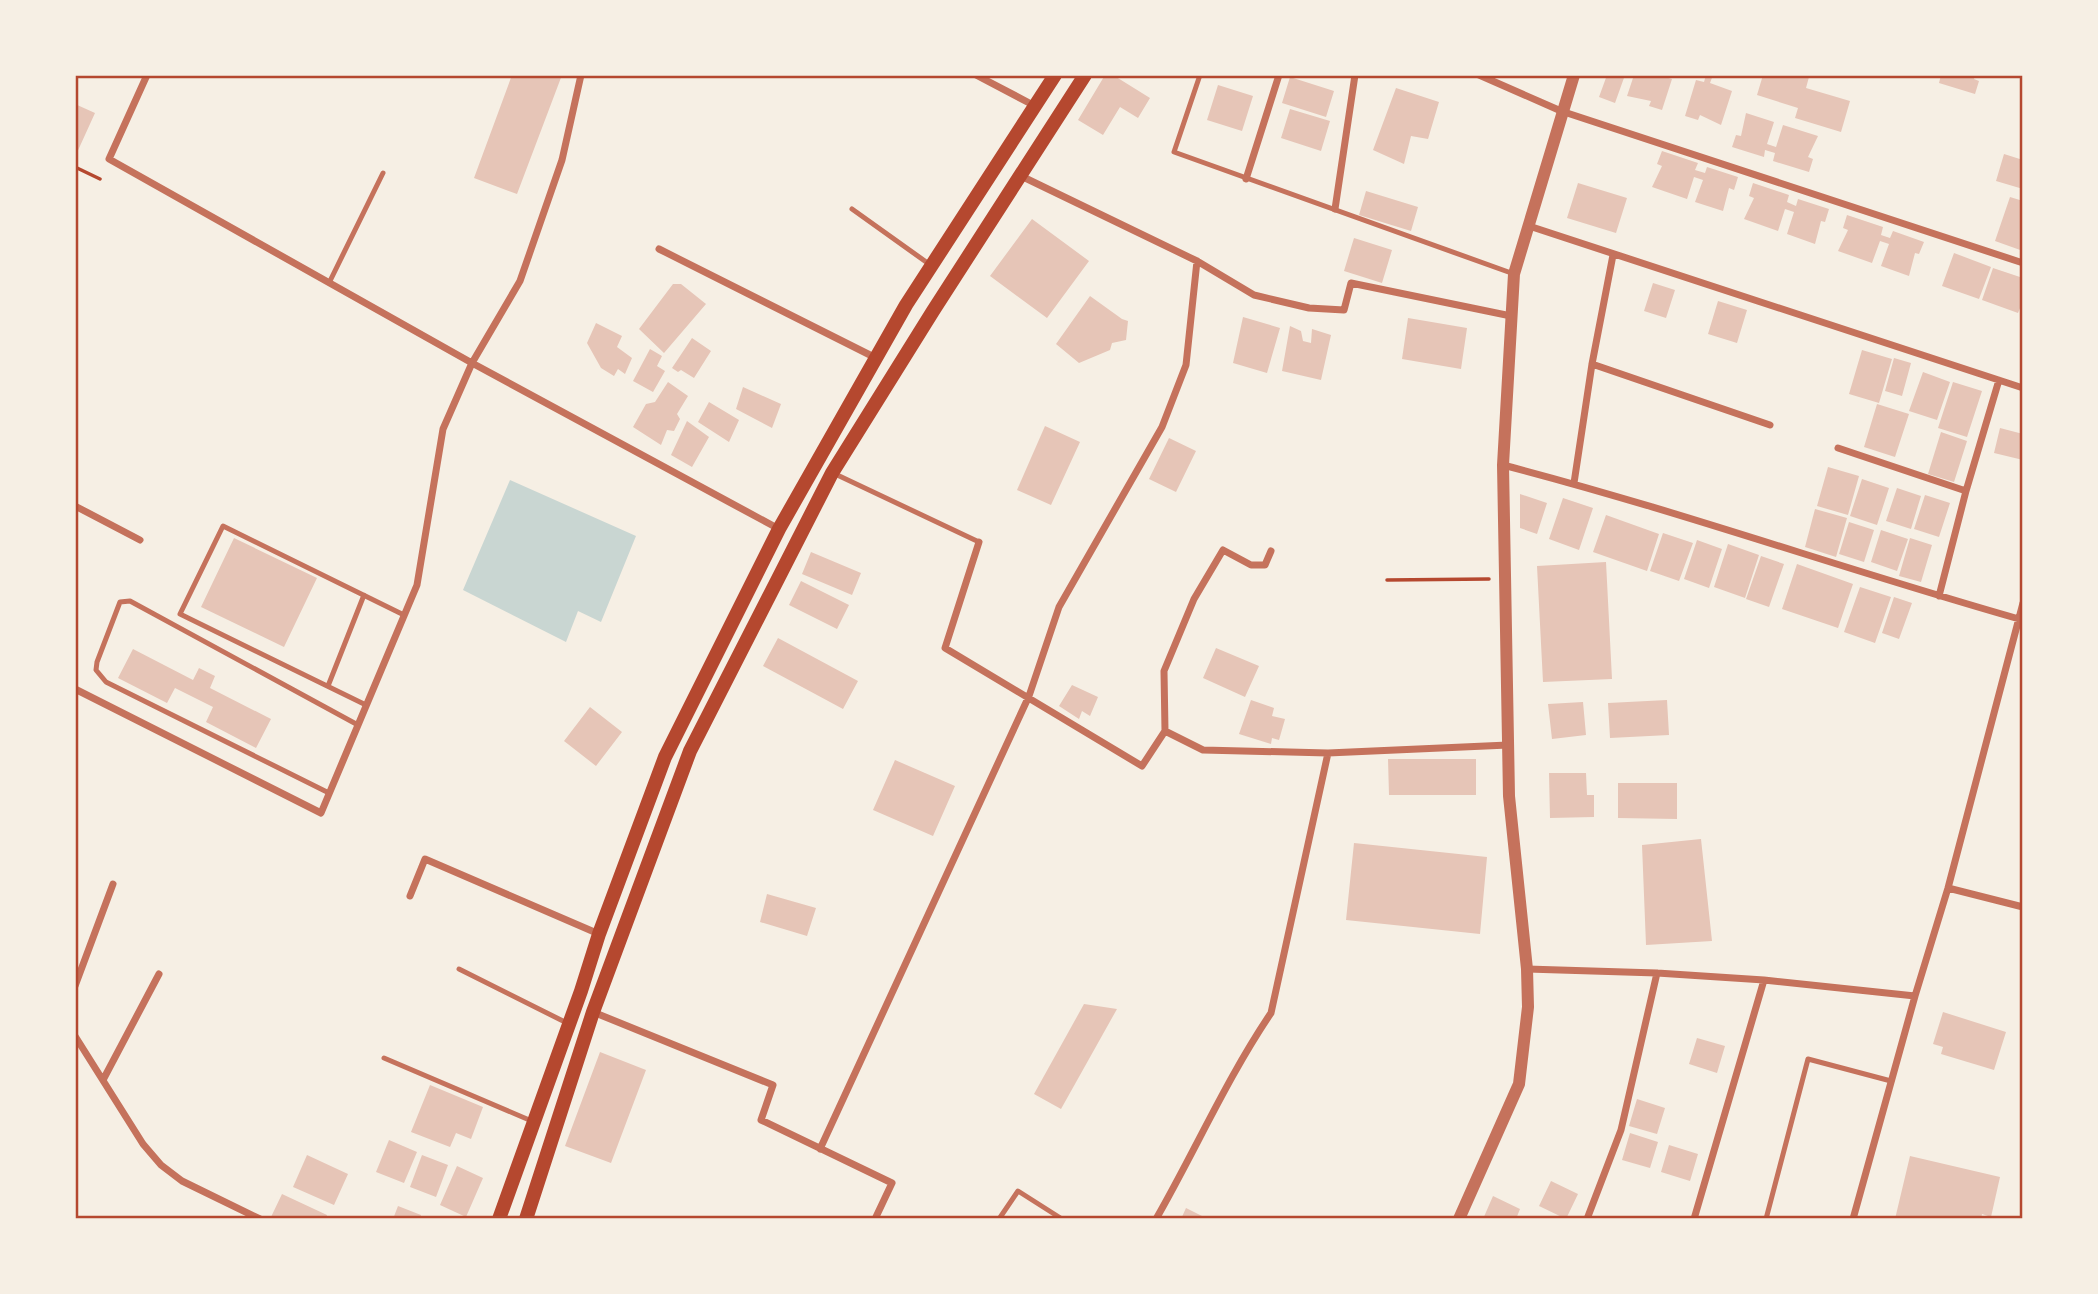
<svg xmlns="http://www.w3.org/2000/svg" width="2098" height="1294" viewBox="0 0 2098 1294" font-family="'Source Sans 3',sans-serif">
	<style>
		.water { fill: #c9d6d2 }
		.building { fill: #e6c5b7 }
		.lines { fill: none; stroke-linecap: round; stroke-linejoin: round }
		.path { stroke: #b5482f; stroke-width: 3.5 }
		.service { stroke: #c5725c; stroke-width: 5 }
		.minor { stroke: #c5725c; stroke-width: 7 }
		.tertiary { stroke: #c5725c; stroke-width: 12 }
		.secondary { stroke: #b5482f; stroke-width: 14 }
		.neatline { fill: none; stroke: #b5482f; stroke-width: 2.5 }
	</style>
	<rect width="100%" height="100%" fill="#f6efe4"/>
	<path class="water" d="M510,480L636,536L601,622L578,611L566,642L463,590Z"/>
	<path class="building" d="M512,75H562L517,194L474,178Z
		M1105,75H1113L1150,98L1138,118L1120,107L1103,135L1078,120Z
		M1607,75H1625L1615,103L1599,97Z
		M1634,75H1666L1665,77L1672,79L1662,110L1649,106L1651,101L1627,96Z
		M1706,75H1713L1710,83L1732,91L1721,125L1700,115L1698,120L1685,116L1696,80L1704,82Z
		M1763,75H1805L1809,77L1806,88L1850,101L1841,132L1795,118L1798,108L1757,95Z
		M1941,75H1975L1974,79L1979,81L1975,94L1939,83Z
		M1290,77L1334,91L1326,117L1282,103Z
		M1218,85L1253,96L1242,131L1207,120Z
		M1396,88L1439,102L1428,139L1411,136L1404,164L1373,150Z
		M75,104L95,113L75,157Z
		M1290,109L1330,121L1321,151L1281,138Z
		M1746,113L1774,122L1767,144L1776,147L1783,125L1818,136L1808,157L1813,159L1809,172L1773,161L1775,153L1765,150L1764,157L1732,147L1736,135L1741,136Z
		M1662,151L1698,163L1695,170L1705,173L1707,167L1738,177L1734,190L1729,188L1723,211L1695,202L1703,180L1694,177L1687,199L1652,187L1662,166L1657,164Z
		M2004,154L2023,160V189L1996,181Z
		M1578,183L1627,198L1616,233L1567,218Z
		M1753,183L1789,195L1787,202L1796,206L1798,199L1829,209L1825,222L1821,221L1815,244L1787,234L1794,212L1785,209L1778,231L1744,219L1754,198L1749,196Z
		M1366,191L1418,207L1411,231L1359,215Z
		M2010,197L2023,201V251L1995,241Z
		M1847,215L1883,227L1881,235L1890,238L1893,231L1924,242L1919,254L1915,253L1909,276L1881,266L1889,244L1880,241L1872,263L1838,251L1848,230L1843,228Z
		M1032,219L1089,261L1047,318L990,276Z
		M1354,238L1392,250L1382,283L1344,271Z
		M1954,253L1991,267L1979,299L1942,286Z
		M1993,268L2023,278V301L2018,313L1982,300Z
		M1653,283L1675,290L1666,318L1644,311Z
		M673,284H681L706,304L664,353L639,329Z
		M1090,296L1122,319L1128,321L1126,340L1112,343L1110,350L1079,363L1056,344Z
		M1718,301L1747,310L1737,343L1708,334Z
		M1243,317L1280,328L1267,373L1233,363Z
		M1408,318L1467,328L1461,369L1402,359Z
		M596,323L622,336L617,347L632,358L625,374L618,369L614,376L601,368L587,343Z
		M1290,326L1301,331L1303,341L1311,343L1312,329L1331,335L1321,380L1282,371Z
		M692,338L711,351L694,378L681,370L678,372L672,368Z
		M650,349L662,356L657,366L665,371L653,392L633,381Z
		M1862,350L1892,359L1879,403L1849,394Z
		M1894,358L1911,363L1902,396L1885,391Z
		M1923,372L1950,382L1937,420L1909,411Z
		M668,382L688,396L677,414L680,419L674,431L667,430L661,445L633,427L646,404L655,402Z
		M1953,382L1982,391L1967,437L1938,428Z
		M743,387L781,404L772,428L736,409Z
		M709,402L739,420L729,442L698,422Z
		M1877,404L1909,414L1895,457L1864,447Z
		M687,421L709,437L692,467L671,455Z
		M1045,426L1080,442L1051,505L1017,490Z
		M2000,428L2023,434V460L1994,453Z
		M1941,432L1967,441L1954,482L1928,474Z
		M1169,438L1196,451L1176,492L1149,479Z
		M1828,467L1859,476L1848,515L1817,506Z
		M1862,479L1889,488L1877,525L1850,516Z
		M1897,488L1921,496L1911,529L1886,521Z
		M1520,494L1547,503L1537,534L1520,528Z
		M1925,495L1950,503L1939,537L1914,529Z
		M1563,498L1593,508L1579,550L1549,539Z
		M1815,509L1847,518L1836,557L1805,547Z
		M1606,515L1659,534L1647,571L1593,552Z
		M1849,522L1874,530L1864,562L1839,554Z
		M1881,530L1908,539L1897,571L1871,562Z
		M1663,533L1693,543L1679,581L1650,571Z
		M234,538L317,578L284,647L201,607Z
		M1910,538L1932,545L1921,582L1899,576Z
		M1697,540L1722,549L1709,588L1684,579Z
		M1728,544L1759,555L1745,598L1714,587Z
		M811,552L861,573L852,595L802,574Z
		M1761,556L1784,564L1769,607L1746,599Z
		M1606,562L1612,679L1543,682L1537,566Z
		M1797,564L1853,584L1838,628L1782,609Z
		M801,581L849,605L837,629L789,605Z
		M1860,587L1891,597L1875,643L1844,632Z
		M1894,597L1912,603L1899,639L1882,633Z
		M778,638L858,681L843,709L763,666Z
		M1216,648L1259,666L1245,697L1203,678Z
		M133,649L193,680L199,668L215,676L210,688L271,719L256,748L206,722L213,707L175,688L167,703L118,678Z
		M1072,685L1098,697L1090,716L1082,711L1079,719L1059,706Z
		M1251,700L1274,708L1272,716L1285,719L1279,740L1272,738L1271,744L1239,734Z
		M1667,700L1669,735L1610,738L1608,703Z
		M1583,702L1586,735L1552,739L1548,704Z
		M590,707L622,732L596,766L564,741Z
		M1388,759H1476V795H1389Z
		M895,760L955,786L933,836L873,810Z
		M1549,773H1586L1587,795H1594V817L1550,818Z
		M1618,783H1677V819L1618,818Z
		M1701,839L1712,941L1646,945L1642,845Z
		M1354,843L1487,857L1480,934L1346,920Z
		M767,894L816,908L807,936L760,922Z
		M1084,1004L1117,1009L1061,1109L1034,1094Z
		M1943,1012L2006,1032L1994,1070L1941,1054L1943,1047L1933,1044Z
		M1697,1038L1725,1046L1717,1073L1689,1064Z
		M600,1052L646,1070L611,1163L565,1146Z
		M430,1085L483,1107L471,1139L456,1133L450,1147L411,1132Z
		M1637,1099L1665,1108L1657,1134L1629,1126Z
		M1630,1133L1658,1142L1650,1168L1622,1160Z
		M389,1140L417,1152L404,1183L376,1172Z
		M1669,1145L1698,1154L1690,1181L1661,1172Z
		M307,1155L348,1174L334,1205L293,1187Z
		M422,1155L448,1165L436,1197L410,1187Z
		M1910,1156L2000,1177L1991,1217L1982,1214L1981,1219H1895Z
		M457,1166L483,1178L466,1217L440,1205Z
		M1551,1181L1578,1194L1566,1219L1539,1206Z
		M282,1194L327,1215L326,1219L271,1217Z
		M1493,1196L1520,1209L1516,1219H1483Z
		M398,1206L421,1215L420,1219H393Z
		M1186,1208L1208,1219H1181Z"/>
	<g class="lines">
		<path class="path" d="M75,167L100,179
			M1387,580L1489,579"/>
		<path class="service" d="M1200,75L1174,152L1514,274
			M852,209L929,264
			M330,281L383,173
			M833,473L979,542
			M328,686L364,595
			M366,705L180,614L223,526L404,615
			M329,793L106,682L96,670L97,662L120,602L130,601L358,725
			M459,969L569,1024
			M384,1058L534,1122
			M999,1219L1018,1191L1062,1219
			M1766,1219L1808,1059L1891,1081"/>
		<path class="minor" d="M147,75L109,159L472,363L779,529
			M976,75L1035,106
			M1479,75L1561,111L2023,263
			M1021,176L1197,261L1254,295L1309,308L1344,310L1351,283L1511,316
			M1246,179L1279,75
			M1335,209L1355,75
			M1529,226L2023,388
			M659,249L876,358
			M1592,364L1770,425
			M1838,448L1966,491
			M1503,465C1677,510 1846,570 2019,619
			M1574,483L1592,364L1613,255
			M75,506L140,540
			M979,542L945,648L1142,766L1165,731
			M1271,551L1265,565H1251L1223,550L1194,599L1164,671L1165,731L1203,750L1328,753L1508,745
			M1939,596L1966,491L1999,380
			M75,689L321,813L417,585L443,429L472,363L520,281L562,160L581,75
			M1948,888L2023,907
			M410,896L425,859L599,934
			M1527,969L1657,973L1764,980L1915,996
			M75,986L113,884
			M593,1012L773,1085L761,1120L892,1183L875,1219
			M75,1036L143,1144L161,1165L182,1181L260,1219
			M103,1080L159,974
			M820,1149L1029,696L1059,607L1162,427L1186,365L1197,261
			M1156,1219C1195,1151 1227,1078 1271,1013L1328,753
			M1587,1219L1621,1130L1657,973
			M1694,1219L1764,980
			M1853,1219L1915,996L1948,888L2023,603"/>
		<path class="tertiary" d="M1459,1219L1519,1084L1528,1007L1527,969L1509,796L1503,465L1514,274L1574,75"/>
		<path class="secondary" d="M499,1219L581,991L599,934L665,757L779,529L906,305L1055,75
			M526,1219L593,1012L690,751L832,473L933,311L1085,75"/>
	</g>
	<rect width="2098" height="1294" fill="none" stroke="#f6efe4" stroke-width="154"/>
	<rect x="77" y="77" width="1944" height="1140" class="neatline"/>
</svg>
